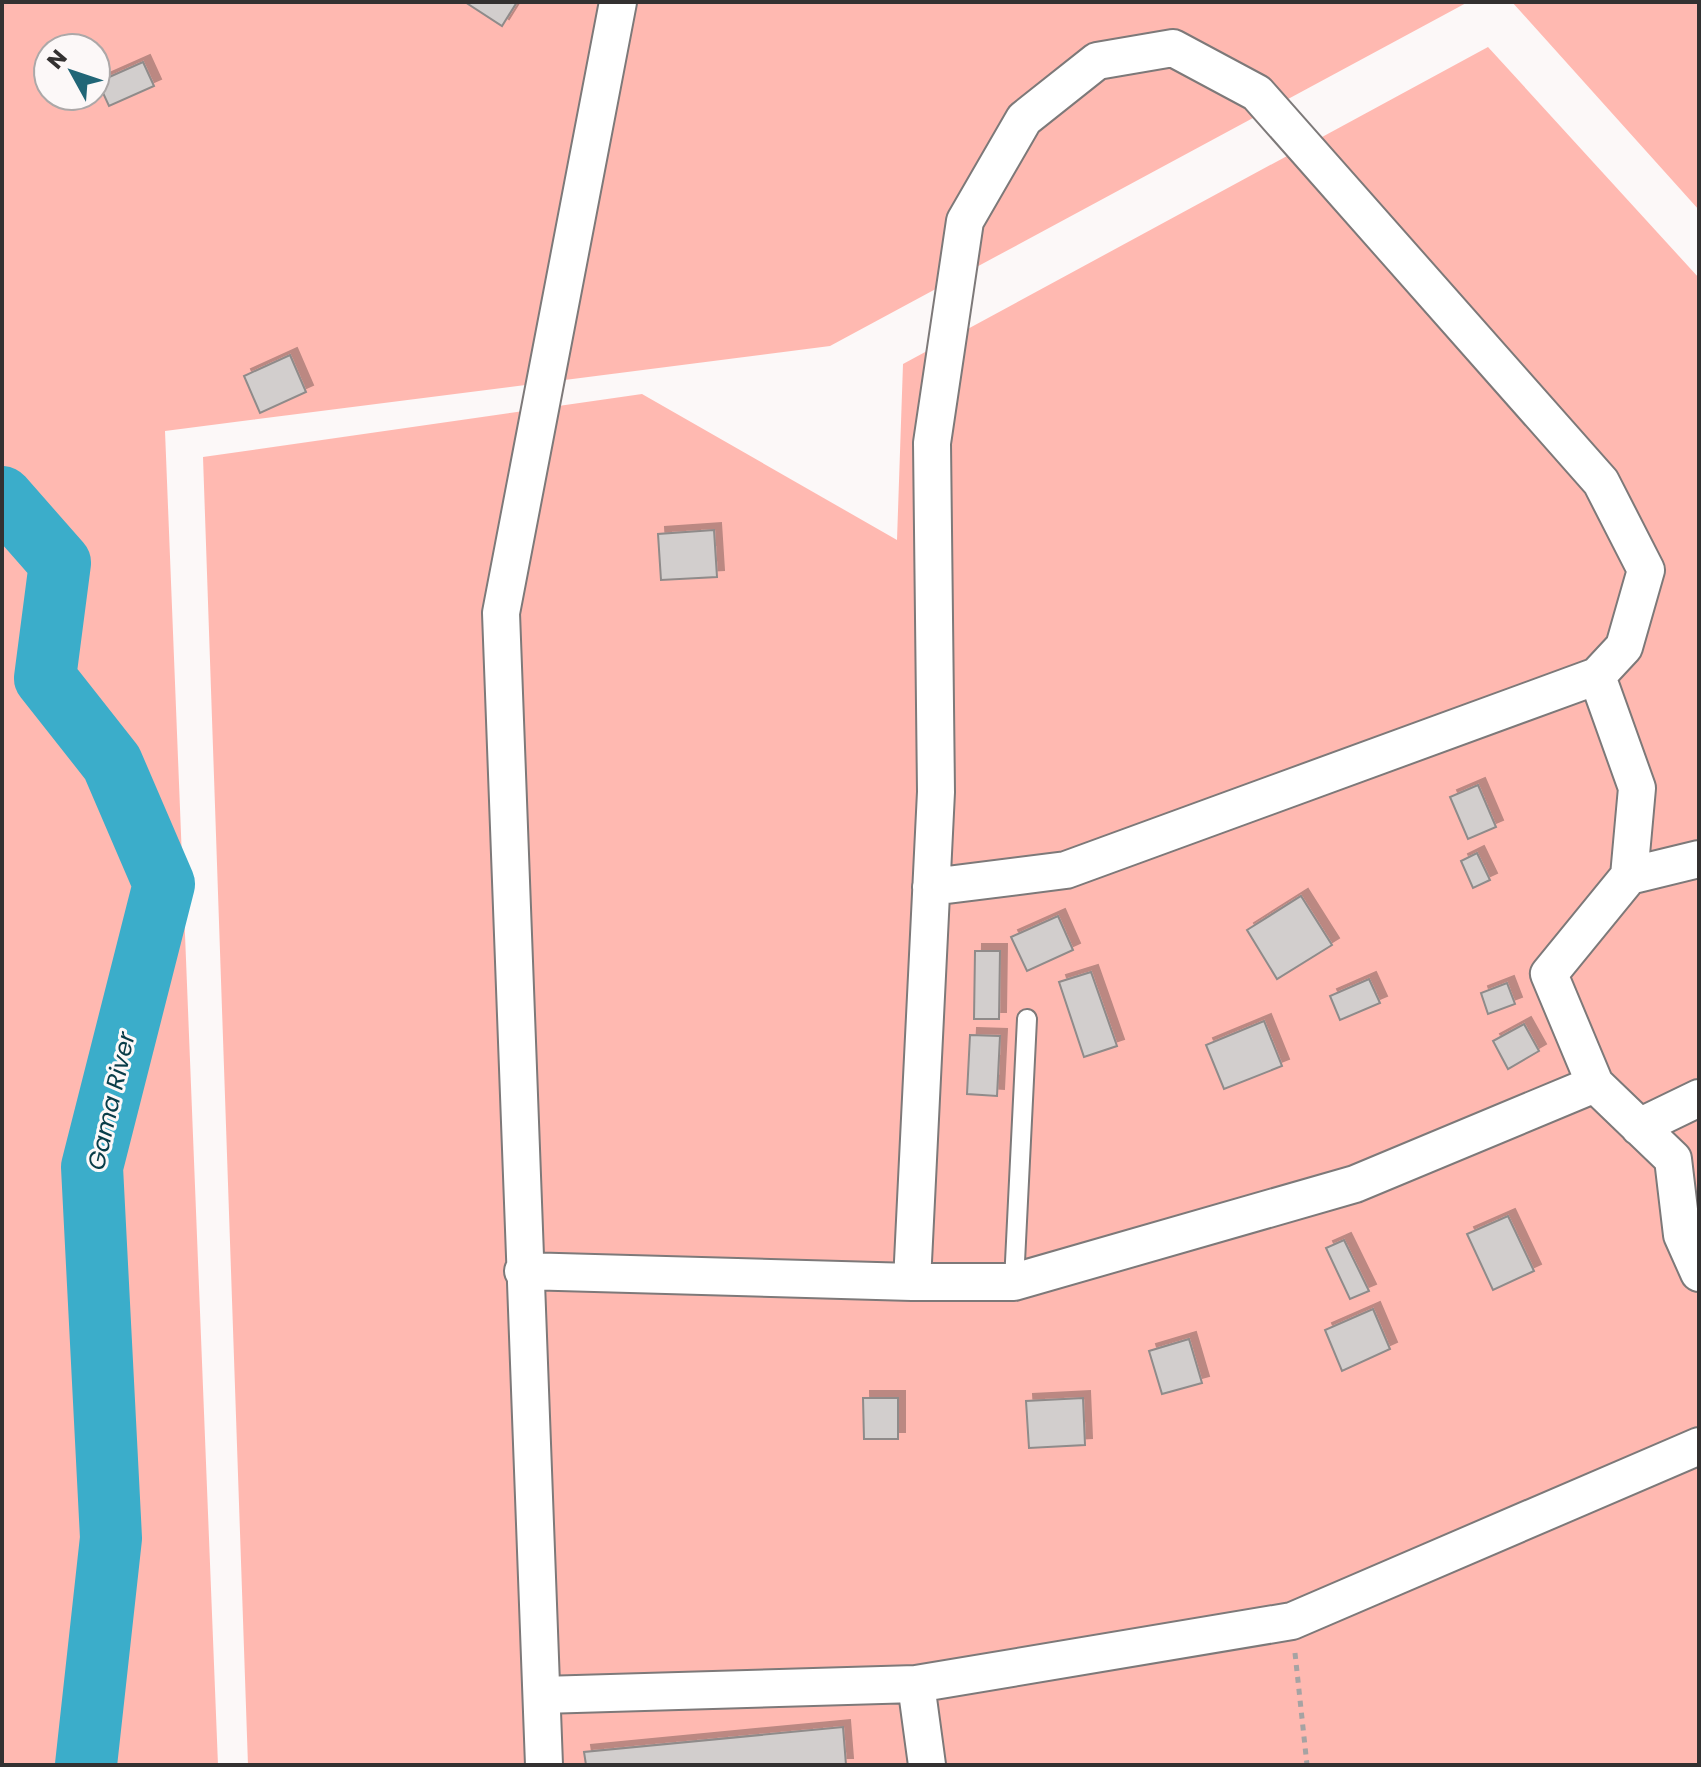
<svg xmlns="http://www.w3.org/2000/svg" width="1701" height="1767" viewBox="0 0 1701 1767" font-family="Poppins,sans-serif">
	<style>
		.green { fill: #ffb9b1; fill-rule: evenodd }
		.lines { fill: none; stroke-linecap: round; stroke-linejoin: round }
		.river { stroke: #3badca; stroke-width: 62 }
		.building { fill: #d2cecd; stroke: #8f8b8a; stroke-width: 2; filter: url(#shadow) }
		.lane-casing { stroke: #7d7979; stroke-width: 22 }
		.street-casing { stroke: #7d7979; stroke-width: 40 }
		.path { stroke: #a6a3a3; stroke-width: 5; stroke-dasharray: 6 6; stroke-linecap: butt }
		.lane { stroke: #fff; stroke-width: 18 }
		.street { stroke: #fff; stroke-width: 36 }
		.labels { text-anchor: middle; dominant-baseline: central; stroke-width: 6; stroke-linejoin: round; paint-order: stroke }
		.water-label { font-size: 24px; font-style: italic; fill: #083c48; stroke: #fcf8f8 }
	</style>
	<defs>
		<filter id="shadow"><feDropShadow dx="7" dy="-7" stdDeviation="0" flood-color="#0004"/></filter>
	</defs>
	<rect width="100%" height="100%" fill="#fcf8f8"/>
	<path class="green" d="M2,2H1468L830,346L165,431L218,1765H2ZM48,48H96V96H48Z
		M1512,2H1699V210Z
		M1488,47L1699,278V1765H248L203,457L642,394L897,540L903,364Z"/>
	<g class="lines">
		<path class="river" d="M2,497L60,563L45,678L112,763L164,884L92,1167L111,1538L86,1765"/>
	</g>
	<path class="building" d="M465,2H517L502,26Z
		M143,62L154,86L109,106L98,82Z
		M290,355L306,392L260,413L244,376Z
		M714,530L717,577L661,580L658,534Z
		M1478,785L1496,827L1468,839L1450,797Z
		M1477,853L1490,880L1473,888L1461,861Z
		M1301,896L1332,945L1277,979L1247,930Z
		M1058,916L1073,950L1027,971L1011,937Z
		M975,951H1000L999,1019H974Z
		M1091,972L1117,1046L1084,1057L1059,982Z
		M1369,979L1380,1003L1340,1020L1330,996Z
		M1507,983L1515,1004L1488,1014L1481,993Z
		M1264,1021L1282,1066L1224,1089L1206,1045Z
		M1524,1024L1539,1051L1508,1069L1493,1041Z
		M970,1035L1000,1036L997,1096L967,1094Z
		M1508,1216L1534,1271L1493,1290L1467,1234Z
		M1344,1240L1369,1291L1350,1299L1326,1248Z
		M1373,1309L1390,1349L1342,1371L1325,1330Z
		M1189,1339L1202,1383L1162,1394L1149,1351Z
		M863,1398H898V1439H864Z
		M1083,1398L1085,1445L1029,1448L1026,1401Z
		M843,1727L846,1765H586L584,1752Z"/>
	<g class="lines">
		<g class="lane-casing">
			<path id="lane" d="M1014,1282L1027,1019"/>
		</g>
		<g class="street-casing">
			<path id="street" d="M1597,676L1637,788L1629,876L1549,974L1595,1084L1673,1159L1682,1235L1699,1273
				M1629,876L1699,859
				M1639,1127L1699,1098
				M523,1271L912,1282H1014L1355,1184L1595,1084
				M912,1282L936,792L932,443L965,221L1024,119L1097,61L1173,48L1257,93L1601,482L1646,570L1624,647L1597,676L1066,870L931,887
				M916,1684L927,1765
				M542,1695L916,1684L1292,1621L1699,1446
				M544,1765L501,613L618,2"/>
		</g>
		<path class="path" d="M1295,1653L1307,1765"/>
		<use href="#lane" class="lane"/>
		<use href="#street" class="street"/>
	</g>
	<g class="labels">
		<g class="water-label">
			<text transform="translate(111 1101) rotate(-77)">Gama River</text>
		</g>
	</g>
	<rect width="1701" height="1767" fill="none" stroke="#333131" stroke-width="8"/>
	<g transform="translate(72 72) rotate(310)"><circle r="38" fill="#fcf8f8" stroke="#aca8a8" stroke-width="2"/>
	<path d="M0-6L14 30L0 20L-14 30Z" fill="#216677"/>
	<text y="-12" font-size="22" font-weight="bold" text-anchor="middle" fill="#333131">N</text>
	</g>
</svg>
